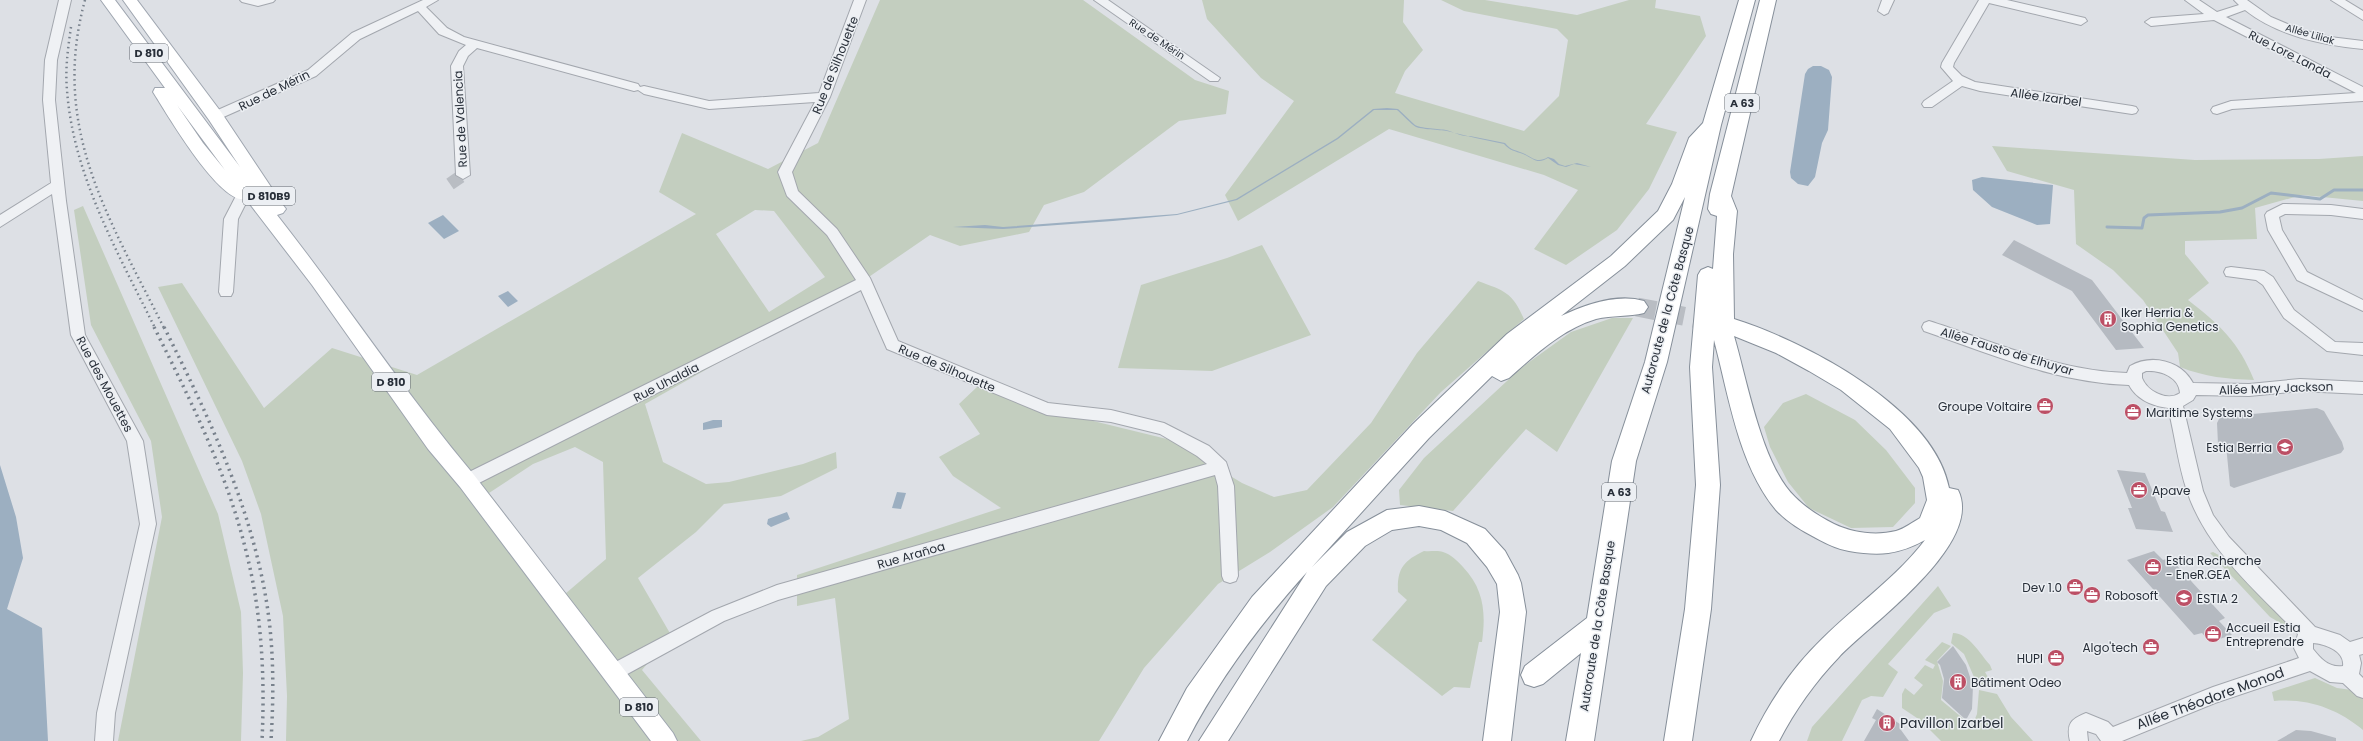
<svg xmlns="http://www.w3.org/2000/svg" width="2363" height="741" viewBox="0 0 2363 741" font-family="Poppins,sans-serif">
	<style>
		.green { fill: #c3cebf; fill-rule: evenodd }
		.water { fill: #9cafc1 }
		.lines { fill: none; stroke-linecap: round; stroke-linejoin: round }
		.stream { stroke: #9cafc1; stroke-width: 3 }
		.building { fill: #b5bac1 }
		.minor-tunnel { stroke: #b9bdc3; stroke-width: 13; stroke-dasharray: 13 6; stroke-linecap: butt }
		.highway-tunnel { stroke: #b9bdc3; stroke-width: 19; stroke-dasharray: 19 10; stroke-linecap: butt }
		.minor-casing { stroke: #a3a7ae; stroke-width: 2 }
		.major-casing { stroke: #9ea5af; stroke-width: 2 }
		.highway-casing { stroke: #868f9a; stroke-width: 2 }
		.minor { fill: #eff1f4; fill-rule: evenodd }
		.major { fill: #fff; fill-rule: evenodd }
		.highway { fill: #fff; fill-rule: evenodd }
		.rail-far1 { stroke: #78818c; stroke-width: 2.5; stroke-dasharray: 1.5 3.5; stroke-linecap: butt }
		.rail { stroke: #78818c; stroke-width: 3.5; stroke-dasharray: 2 4.5; stroke-linecap: butt }
		.labels { text-anchor: middle; dominant-baseline: central; stroke-width: 3; stroke-linejoin: round; paint-order: stroke }
		.far-street-label { font-size: 10px; fill: #282f39; stroke: #eceff3 }
		.shield { fill: #eceff3; stroke: #636971; stroke-width: 1 }
		.shield-label { font-size: 11px; font-weight: bold; fill: #282f39 }
		.street-label { font-size: 12px; fill: #282f39; stroke: #eceff3 }
		.poi-label { font-size: 12px; fill: #282f39; stroke: #eceff3; text-anchor: start }
		.near-street-label { font-size: 14px; fill: #282f39; stroke: #eceff3 }
		.near-poi-label { font-size: 14px; fill: #282f39; stroke: #eceff3; text-anchor: start }
	</style>
	<rect width="100%" height="100%" fill="#dde0e5"/>
	<path class="green" d="M880,0H1083L1195,80L1229,91L1226,114L1179,121L1084,192L1044,205L1029,232L960,246L930,235L860,283L645,404L663,462L706,484L729,482L803,464L836,452L837,468L781,496L724,504L696,532L638,578L671,635L642,670L701,741H286L287,696L283,616L261,514L242,461L158,287L182,283L264,408L332,348L417,375L696,214L659,192L682,133L768,169L818,143ZM755,210L774,211L825,277L769,312L716,234ZM575,447L603,462L606,559L565,594L489,493L533,464Z
		M1202,0H1404L1403,22L1423,50L1405,71L1395,93L1524,131L1559,96L1568,40L1557,29L1464,11L1441,0H1485L1577,15L1629,0H1656L1655,8L1700,16L1706,36L1646,124L1677,132L1649,189L1617,230L1566,265L1534,249L1578,190L1544,175L1389,129L1238,221L1225,195L1294,101L1261,78L1207,19Z
		M1992,146L2195,160L2319,159L2363,156V201L2302,195L2255,208L2257,239L2185,241V254L2209,283L2188,300C2219,324 2239,342 2254,380C2227,379 2205,377 2180,367L2178,353L2143,300L2113,270L2076,244L2074,190L2007,171Z
		M83,206L218,514L241,612L243,673L241,741H118L162,517L151,441L91,325L74,210Z
		M1262,245L1311,335L1212,371L1118,368L1141,285L1227,258Z
		M1478,281C1505,291 1512,292 1524,319L1441,392L1333,507L1270,552L1218,584L1144,668L1099,741H801L818,737L849,719L835,598L797,606V575L1001,508L953,476L939,457L980,434L959,404L977,387L1040,408L1171,440L1242,483L1274,497L1307,490L1371,423L1417,353Z
		M1612,318H1633L1557,452L1526,429L1453,511L1400,505L1399,490L1424,458L1521,368L1571,332Z
		M1806,394L1855,420L1886,450L1915,488V503L1893,527L1851,528L1809,508L1788,482L1770,447L1764,427L1783,403Z
		M1424,551C1430,552 1437,550 1443,552C1450,554 1458,561 1463,567C1484,589 1486,613 1482,642H1479L1470,688L1454,687L1442,696L1372,640L1407,600L1398,592C1397,569 1403,561 1424,551Z
		M2213,552L2232,562L2290,627L2289,628L2270,617L2210,553Z
		M1938,586L1951,606L1934,613L1888,664L1898,672L1883,697L1871,696L1862,700L1842,741H1807L1812,727Z
		M1953,633C1969,633 1980,654 1990,665L1992,670L1985,672L1994,688L1977,684L1964,654L1951,643Z
		M1942,642L1951,646L1937,661L1943,681L1941,700L1972,726L1977,714L1979,690L1997,694L2011,717L2033,741H1941L1920,720L1902,708V694L1905,688L1914,695L1923,685L1914,678L1925,665L1933,669L1935,665L1925,660Z
		M2315,678L2337,688L2352,690L2363,699V730C2338,709 2308,698 2274,701L2272,692Z"/>
	<path class="water" d="M1813,66H1821L1829,70L1832,77L1828,130L1822,143L1815,177L1808,186L1798,184L1791,178L1790,172L1805,74L1808,69Z
		M1387,108L1398,109C1404,114 1409,120 1415,125C1419,128 1440,129 1446,130C1454,132 1462,137 1470,136L1505,143C1511,151 1517,150 1525,154C1534,159 1538,163 1548,157L1554,159L1559,164L1565,166L1577,163L1591,167L1574,164L1566,167L1558,165L1548,158C1537,165 1533,158 1523,154C1515,151 1510,151 1504,144C1485,140 1466,136 1447,131C1440,130 1420,129 1416,127C1412,125 1401,113 1397,110H1374L1338,139L1237,200L1177,215L1113,221L1003,229L953,227L985,225L1003,227L1177,214L1236,199L1337,138L1373,109Z
		M1982,177L2053,185L2050,224L2037,225L1992,207L1973,190L1972,180Z
		M443,215L459,231L444,239L428,223Z
		M508,291L518,301L508,307L498,296Z
		M713,420H722V427L703,430V423Z
		M0,465L16,517L23,558L7,609L42,628L48,741H0Z
		M897,492L906,493L901,509L892,508Z
		M787,512L790,519L771,527L767,524L768,519Z"/>
	<g class="lines">
		<path class="stream" d="M2107,227L2142,228L2144,218L2148,215L2220,212L2242,208L2271,193L2320,199L2334,190H2363"/>
	</g>
	<path class="building" d="M2014,240L2092,280L2144,348L2116,350L2072,291L2002,255Z
		M2317,408L2324,411L2342,442L2344,449L2341,453L2234,488L2230,486L2226,445L2218,444L2217,423L2220,417Z
		M2117,470L2145,473L2161,511L2165,512L2173,532L2136,529L2128,508H2132Z
		M2154,551L2163,560L2170,558L2225,618L2219,621L2232,635L2210,642L2202,633L2194,635L2127,560Z
		M1953,646L1966,665L1973,686L1972,709L1966,720L1942,698L1944,679L1940,665L1937,662Z
		M1877,709L1903,726L1901,730L1909,741H1864L1876,720L1872,718Z
		M2296,730L2311,731L2336,738V741H2277Z"/>
	<g class="lines">
		<path class="minor-tunnel" d="M450,184L463,175"/>
		<path class="highway-tunnel" d="M1637,307L1724,324"/>
		<g class="minor-casing">
			<path id="minor" d="M59,0H71L57,60L55,100L66,201L85,335L143,441L156,524L115,713L113,741H95L97,713L140,524L127,441L71,335L52,194L0,227V215L51,183L43,100L45,60Z
				M240,0H275L273,2L258,6L242,2Z
				M423,0H438L426,7L447,28L464,37L638,84L640,87L644,86L709,101L819,93L854,0H866L830,97L792,172L798,191L837,229L870,278L898,341L1048,403L1111,410L1164,423L1209,446L1226,462L1234,486L1238,576L1236,581L1230,583L1224,581L1222,576L1218,486L1215,475L778,600L724,621L620,678L614,680L608,678L605,672L608,666L712,611L777,585L1207,464L1197,456L1160,434L1111,422L1047,415L887,349L861,290L473,486L467,488L461,486L459,481L461,476L856,280L827,235L787,196L778,172L815,102L709,109L644,94L638,90L634,91L477,48L468,56L463,66L470,175L463,179L456,175L451,66L459,51L466,45L439,34L418,11L360,39L316,76L219,119L215,120L209,116L211,113L308,70L352,33Z
				M1094,0H1108L1220,78L1218,81H1210Z
				M1882,0H1894L1888,13L1884,15L1878,11Z
				M1979,0H2007L2085,18L2087,21L2081,25L1989,3L1954,63L1953,67L1962,76L1975,82L2132,106L2136,107L2138,110L2136,113L2132,114L1980,91L1962,86L1932,107H1924L1922,104L1924,101L1953,81L1941,67L1942,63Z
				M2185,0H2199L2217,12L2239,5L2234,0H2247L2271,17L2302,30L2330,37L2363,41V49C2322,45 2278,36 2245,10L2226,17L2363,87V101L2232,109L2217,114L2213,113L2211,110L2213,107L2231,101L2356,93L2214,20L2151,26L2145,22L2151,18L2204,14Z
				M2331,0H2345L2363,11V20Z
				M243,190L250,195L238,219L233,292L231,296H221L219,292L224,219L238,192Z
				M2283,204L2331,205L2363,209V219L2331,215L2285,214L2279,217L2282,230L2307,272L2363,300V311L2297,280L2268,230L2265,215L2267,212Z
				M2231,267L2264,271L2273,277L2294,310L2335,342L2363,343V355L2327,351L2284,318L2263,285L2256,280L2226,276L2224,272L2226,268Z
				M1929,321C1995,342 2057,371 2127,373L2130,366C2151,354 2181,360 2193,383L2249,384L2300,379L2363,382V394L2300,391L2249,396L2196,395L2193,400L2183,406L2203,491L2213,515L2229,537L2315,627L2340,635L2350,642L2363,638V654L2359,655L2361,663L2359,674L2363,678V698L2357,696L2343,683L2330,682L2310,671L2215,703L2122,741H2101L2096,734L2087,731L2088,741H2070C2066,724 2071,719 2086,713L2108,722L2113,727L2213,687L2299,658L2294,648L2298,634C2257,592 2206,549 2187,491C2178,465 2175,435 2168,408C2153,406 2137,400 2129,385C2057,383 1991,354 1924,331L1922,327L1924,323ZM2146,371C2161,370 2179,377 2180,393C2167,402 2147,391 2142,378V373ZM2313,643C2325,644 2345,651 2343,666C2329,668 2321,659 2313,649Z"/>
		</g>
		<g class="major-casing">
			<path id="major" d="M101,0H115L240,167L209,120L123,0H137L221,112L283,205L286,209L283,213L277,215C344,300 404,392 474,475L673,733L677,741H651L460,487L428,449L312,285L246,199C220,206 166,112 153,92L155,88H165ZM177,105L225,170L203,143Z"/>
		</g>
		<g class="highway-casing">
			<path id="highway" d="M1739,0H1755L1721,125L1667,362L1636,461L1594,741H1566L1581,653L1543,684L1534,687L1525,684L1521,675L1525,666L1587,618L1612,461L1645,362L1685,197L1673,220L1625,266L1561,316C1584,305 1618,293 1644,301L1648,307L1644,313C1629,317 1612,315 1596,319C1562,329 1534,356 1509,378L1501,381L1492,376L1429,438L1312,567L1347,532L1387,510L1419,506L1445,511L1485,529L1505,551L1518,575L1521,583L1526,612L1511,741H1483L1500,612L1497,584L1487,567L1467,543L1441,530L1419,526L1392,530L1365,546L1326,586L1228,741H1199L1307,572C1261,623 1219,679 1187,741H1159L1187,688L1252,597L1413,424L1507,334L1611,256L1658,211L1672,184L1689,138L1703,123Z
				M1760,0H1776L1731,196L1737,211L1733,254L1734,319C1804,341 1934,408 1949,488L1958,490C1985,544 1870,624 1839,657C1815,682 1795,710 1779,741H1751C1768,704 1793,667 1822,639C1856,605 1896,578 1925,540C1898,555 1879,556 1849,551C1837,549 1827,544 1816,538C1802,531 1787,522 1776,510C1738,464 1729,396 1714,340L1712,367L1720,485L1711,609L1692,741H1664L1685,609L1696,485L1690,367L1698,275L1701,270L1708,267L1713,269L1717,216L1711,214L1708,209L1710,194ZM1734,336L1776,353L1809,371L1841,390L1890,429L1919,468L1923,477L1927,500L1920,518C1913,522 1904,529 1896,531C1876,536 1853,533 1834,524C1820,517 1806,508 1795,497C1762,466 1747,380 1734,336Z"/>
		</g>
		<use href="#minor" class="minor"/>
		<use href="#major" class="major"/>
		<use href="#highway" class="highway"/>
		<path class="rail-far1" d="M85,0C50,128 109,218 164,328
			M71,27C68,48 65,69 67,90C73,175 118,253 155,328"/>
		<path class="rail" d="M154,327C190,399 227,473 246,551C262,614 265,677 262,741
			M164,327C206,411 248,499 265,593C274,642 274,691 271,741"/>
	</g>
	<defs>
		<g id="building-disc" transform="scale(0.9)"><circle r="9.5" fill="#bc4f65" stroke="#eceff3"/><path d="M-4-6H4V6H1V3H-1V6H-4ZM-2.5-4.3h1.7v1.8h-1.7ZM.8-4.3h1.7v1.8H.8ZM-2.5-1h1.7V.8h-1.7ZM.8-1h1.7V.8H.8Z" fill="#fff"/></g>
		<g id="office-disc" transform="scale(0.9)"><circle r="9.5" fill="#bc4f65" stroke="#eceff3"/><path d="M-6-3h4V-5.5h4V-3h4V5H-6ZM-1-4.5V-3h2v-1.5ZM-6 0V1H6V0Z" fill="#fff"/></g>
		<g id="university-disc" transform="scale(0.9)"><circle r="9.5" fill="#bc4f65" stroke="#eceff3"/><path d="M0-5L7-2L0 1L-7-2ZM-4 1L0 2.5L4 1V4Q0 6-4 4Z" fill="#fff"/></g>
	</defs>
	<g fill-rule="evenodd">
		<use href="#building-disc" x="2108" y="319"/>
		<use href="#office-disc" x="2045" y="406"/>
		<use href="#office-disc" x="2133" y="412"/>
		<use href="#university-disc" x="2285" y="447"/>
		<use href="#office-disc" x="2139" y="490"/>
		<use href="#office-disc" x="2153" y="567"/>
		<use href="#office-disc" x="2075" y="587"/>
		<use href="#office-disc" x="2092" y="595"/>
		<use href="#university-disc" x="2184" y="598"/>
		<use href="#office-disc" x="2213" y="634"/>
		<use href="#office-disc" x="2151" y="647"/>
		<use href="#office-disc" x="2056" y="658"/>
		<use href="#building-disc" x="1958" y="682"/>
		<use href="#building-disc" x="1887" y="723"/>
	</g>
	<g class="labels">
		<g class="far-street-label">
			<text transform="translate(2310 34) rotate(16)">Allée Liliak</text>
			<text transform="translate(1157 39) rotate(34)">Rue de Mérin</text>
		</g>
		<g class="shield">
			<rect x="130" y="44" width="38" height="18" rx="3"/>
			<rect x="1725" y="94" width="34" height="18" rx="3"/>
			<rect x="243" y="187" width="52" height="18" rx="3"/>
			<rect x="372" y="373" width="38" height="18" rx="3"/>
			<rect x="1602" y="483" width="34" height="18" rx="3"/>
			<rect x="620" y="698" width="38" height="18" rx="3"/>
		</g>
		<g class="shield-label">
			<text x="149" y="53">D 810</text>
			<text x="1742" y="103">A 63</text>
			<text x="269" y="196">D 810B9</text>
			<text x="391" y="382">D 810</text>
			<text x="1619" y="492">A 63</text>
			<text x="639" y="707">D 810</text>
		</g>
		<g class="street-label">
			<text transform="translate(2290 54) rotate(27)">Rue Lore Landa</text>
			<text transform="translate(835 65) rotate(-68)">Rue de Silhouette</text>
			<text transform="translate(274 90) rotate(-26)">Rue de Mérin</text>
			<text transform="translate(2046 97) rotate(8)">Allée Izarbel</text>
			<text transform="translate(460 119) rotate(-93)">Rue de Valencia</text>
			<text transform="translate(1667 310) rotate(-75)">Autoroute de la Côte Basque</text>
			<text transform="translate(2007 351) rotate(17)">Allée Fausto de Elhuyar</text>
			<text transform="translate(947 368) rotate(23)">Rue de Silhouette</text>
			<text transform="translate(666 382) rotate(-27)">Rue Uhaldia</text>
			<text transform="translate(105 384) rotate(62)">Rue des Mouettes</text>
			<text transform="translate(2276 388) rotate(-2)">Allée Mary Jackson</text>
			<text transform="translate(911 555) rotate(-16)">Rue Arañoa</text>
			<text transform="translate(1597 626) rotate(-81)">Autoroute de la Côte Basque</text>
		</g>
		<g class="poi-label">
			<text x="2121" y="312">Iker Herria &amp;<tspan x="2121" dy="14">Sophia Genetics</tspan></text>
			<text x="2032" y="406" text-anchor="end">Groupe Voltaire</text>
			<text x="2146" y="412">Maritime Systems</text>
			<text x="2272" y="447" text-anchor="end">Estia Berria</text>
			<text x="2152" y="490">Apave</text>
			<text x="2166" y="560">Estia Recherche<tspan x="2166" dy="14">- EneR.GEA</tspan></text>
			<text x="2062" y="587" text-anchor="end">Dev 1.0</text>
			<text x="2105" y="595">Robosoft</text>
			<text x="2197" y="598">ESTIA 2</text>
			<text x="2226" y="627">Accueil Estia<tspan x="2226" dy="14">Entreprendre</tspan></text>
			<text x="2138" y="647" text-anchor="end">Algo'tech</text>
			<text x="2043" y="658" text-anchor="end">HUPI</text>
			<text x="1971" y="682">Bâtiment Odeo</text>
		</g>
		<g class="near-street-label">
			<text transform="translate(2210 698) rotate(-20)">Allée Théodore Monod</text>
		</g>
		<g class="near-poi-label">
			<text x="1900" y="723">Pavillon Izarbel</text>
		</g>
	</g>
</svg>
